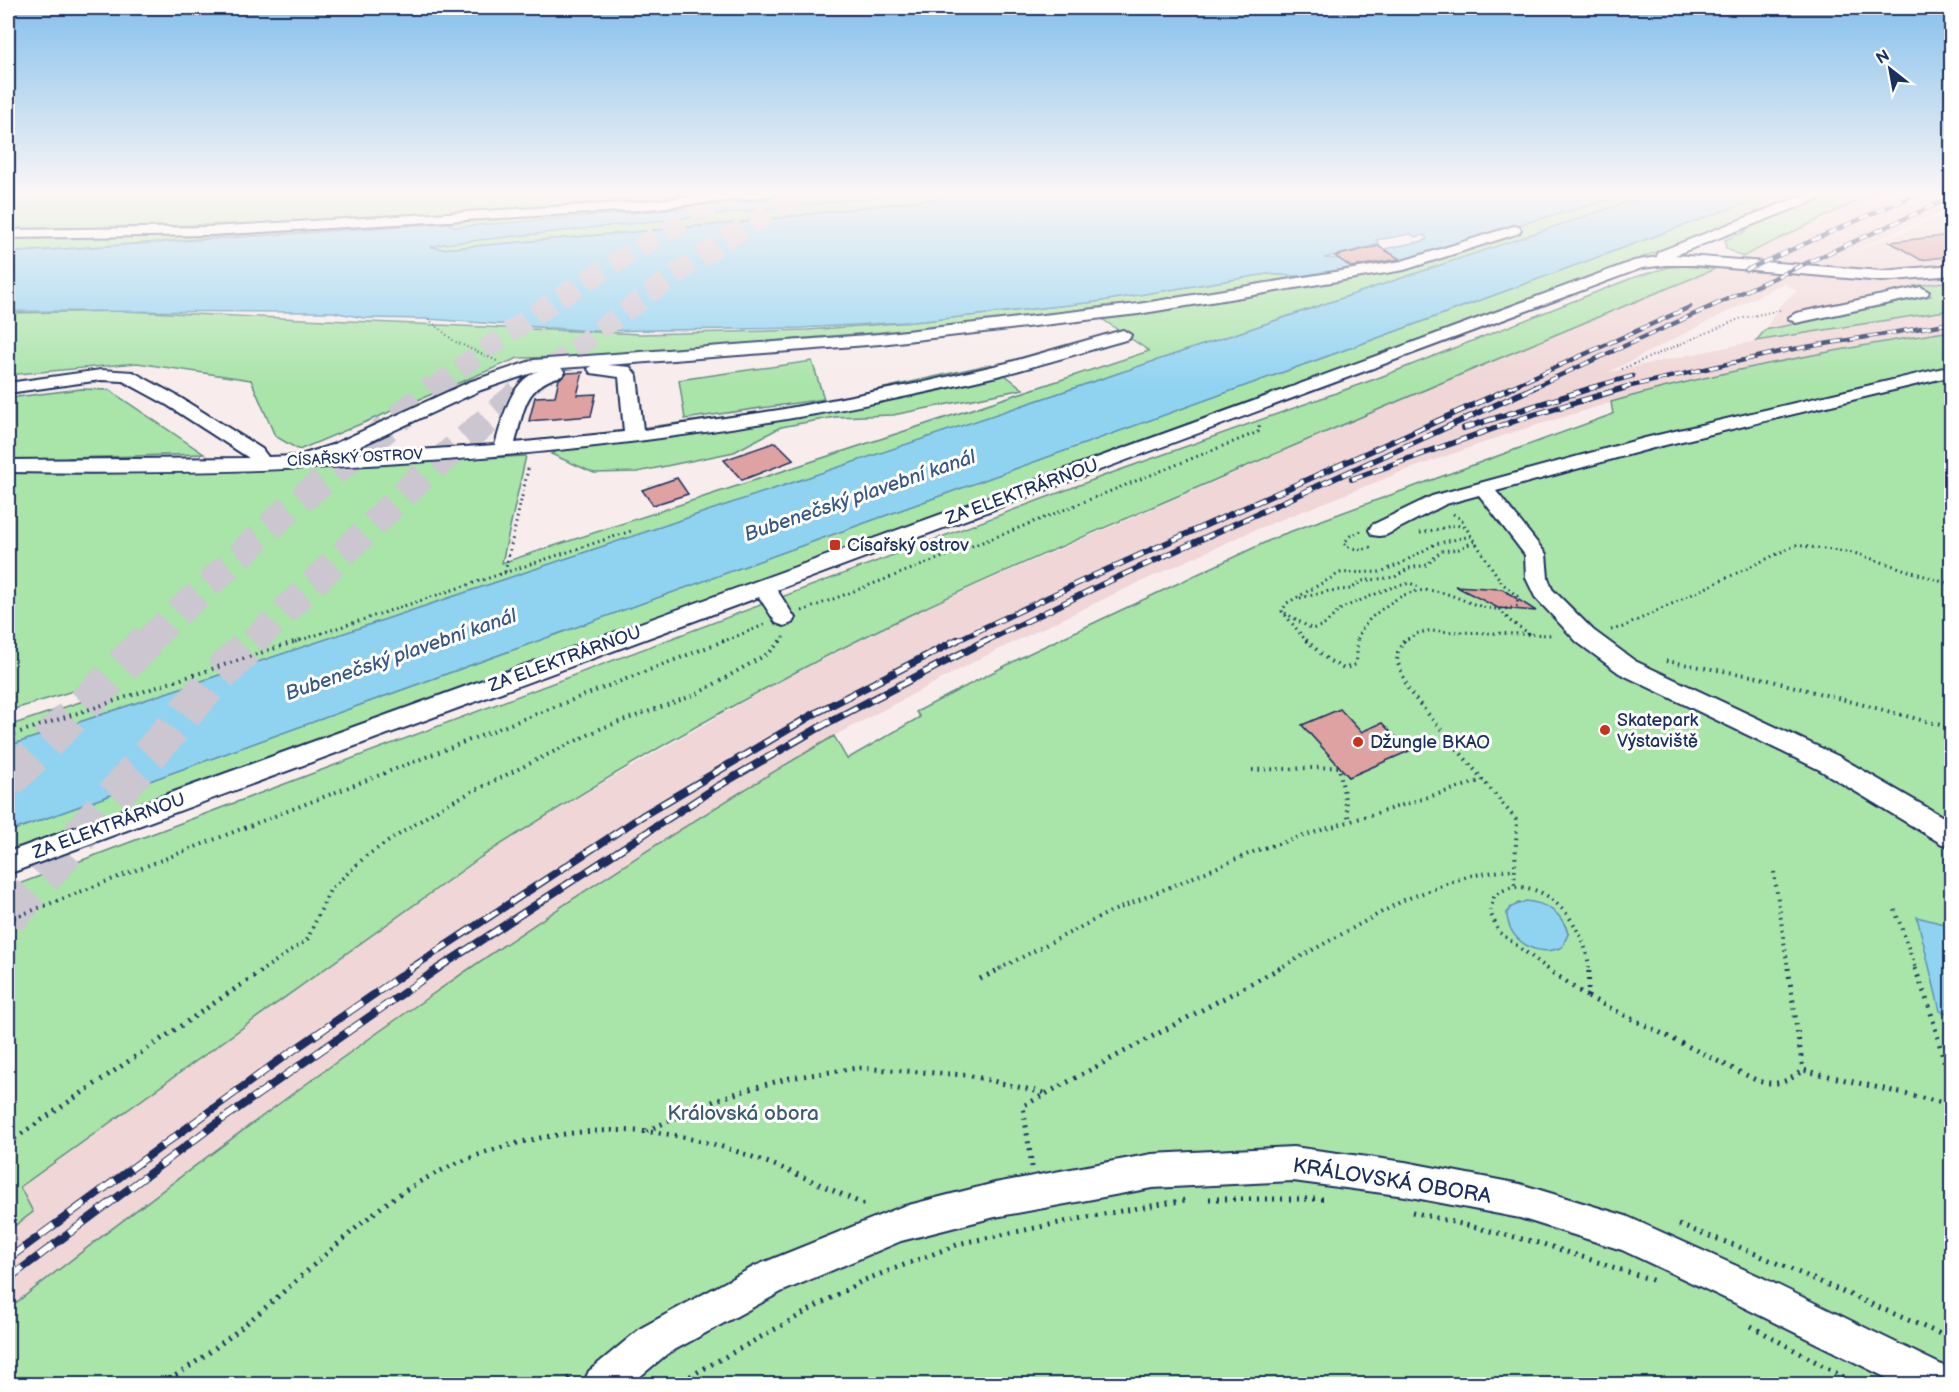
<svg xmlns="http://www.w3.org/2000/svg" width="1959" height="1392" viewBox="0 0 1959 1392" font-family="'Balsamiq Sans',sans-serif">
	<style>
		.built { fill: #f0d6d6 }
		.green { fill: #a9e4a9; stroke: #628a84; stroke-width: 1.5; fill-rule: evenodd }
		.water { fill: #90d3f1; stroke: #6191b6; stroke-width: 1.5 }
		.building { fill: #dda2a1; stroke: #1b2f5e; stroke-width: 1.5 }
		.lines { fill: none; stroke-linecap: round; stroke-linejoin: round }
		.highway-tunnel-far2 { stroke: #ccc6d0; stroke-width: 21; stroke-dasharray: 21 10; stroke-linecap: butt }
		.highway-tunnel-far1 { stroke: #ccc6d0; stroke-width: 28; stroke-dasharray: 28 14; stroke-linecap: butt }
		.highway-tunnel { stroke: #ccc6d0; stroke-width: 36; stroke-dasharray: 36 18; stroke-linecap: butt }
		.minor-casing { stroke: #1b2f5e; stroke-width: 4 }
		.path-far3 { stroke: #1b2f5e; stroke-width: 2; stroke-dasharray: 1 3; stroke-linecap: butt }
		.path-far2 { stroke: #1b2f5e; stroke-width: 3; stroke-dasharray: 1.5 4; stroke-linecap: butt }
		.path-far1 { stroke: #1b2f5e; stroke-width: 4; stroke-dasharray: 1.5 5; stroke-linecap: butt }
		.path { stroke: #1b2f5e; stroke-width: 5; stroke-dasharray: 2 6; stroke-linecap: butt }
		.minor { fill: #fff; fill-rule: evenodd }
		.rail-far3-casing { stroke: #1b2f5e; stroke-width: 4.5 }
		.rail-far2-casing { stroke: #1b2f5e; stroke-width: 6 }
		.rail-far1-casing { stroke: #1b2f5e; stroke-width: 8 }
		.rail-casing { stroke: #1b2f5e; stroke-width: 8 }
		.rail-far3 { stroke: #fff; stroke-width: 3; stroke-dasharray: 9; stroke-linecap: butt }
		.rail-far2 { stroke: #fff; stroke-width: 4; stroke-dasharray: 11; stroke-linecap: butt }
		.rail-far1 { stroke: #fff; stroke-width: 5; stroke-dasharray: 15; stroke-linecap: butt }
		.rail { stroke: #fff; stroke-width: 6; stroke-dasharray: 19; stroke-linecap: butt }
		.poi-dot { fill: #c8321e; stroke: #fff; stroke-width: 2 }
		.labels { text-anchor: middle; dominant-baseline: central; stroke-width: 6; stroke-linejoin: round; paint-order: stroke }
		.far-street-label { font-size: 15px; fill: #1b2f5e; stroke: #fff }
		.street-label { font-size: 18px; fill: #1b2f5e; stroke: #fff }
		.poi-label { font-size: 18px; fill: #1b2f5e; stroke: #fff; text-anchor: start }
		.water-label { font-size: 20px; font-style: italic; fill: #385883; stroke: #fff }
		.near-park-label { font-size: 21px; fill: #3e5c71; stroke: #fff }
		.near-street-label { font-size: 21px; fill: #1b2f5e; stroke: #fff }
	</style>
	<rect width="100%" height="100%" fill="#f8ecec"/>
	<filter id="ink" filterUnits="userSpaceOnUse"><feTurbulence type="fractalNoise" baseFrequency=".0167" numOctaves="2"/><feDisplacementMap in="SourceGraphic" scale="12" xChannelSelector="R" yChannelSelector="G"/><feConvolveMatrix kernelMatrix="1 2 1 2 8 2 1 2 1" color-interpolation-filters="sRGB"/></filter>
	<g filter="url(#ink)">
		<path class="built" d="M1875,192H1951V207L1842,256L1951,213V281L1915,287L1932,296L1765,330L1779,306L1797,291L1784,283L1609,372L1784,335L1951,310V331L1856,346L1701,378L1636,395L1514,432L1404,471L1252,531L1114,594L981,658L834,736L746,788L546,918L420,1003L297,1090L152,1197L8,1309V1231L33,1212L20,1187L439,886L529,826L769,687L918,611L1528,345L1742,257Z"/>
		<path class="green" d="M8,192H634L632,200L355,220L8,231Z
			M638,192H740L636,201Z
			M805,192H989L736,223L442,249L429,247L441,225L198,239L8,253V234L210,231L437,218L435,224L458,220L675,206Z
			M1638,192L1653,194L8,746V726L98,696L76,690L8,711V398L81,389L109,390L204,454L67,458H183L175,472L526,456L502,563L1149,351L1099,317L1112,305L966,325L582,357L518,358L299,450L275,436L251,380L137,363L8,375V313L125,311L641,334L808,330L924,321L1095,302L1267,274L1310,277L1404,262L1525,223Z
			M1775,192H1875L1742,257L1726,248L1725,240L1746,231L1736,223L484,681L8,852V832L1361,344Z
			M1685,266L1715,269C1554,334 1393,403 1233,472C1128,518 1022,562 918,611C767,682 621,767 481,857L20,1187L33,1212L8,1231V888L1106,475L1378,378L1632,278L1669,267Z
			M1951,281V310L1756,341L1765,330L1931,296L1914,286Z
			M1951,331V926L1918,918L1949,1014L1951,1012V1384H8V1309C272,1103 544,906 834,736L847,759L920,717L916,712L1030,653L1281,535L1613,414L1611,402C1724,370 1836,349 1951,331ZM1492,588L1502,589L1514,597L1498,608L1485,600L1488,589ZM1340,710L1361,732L1382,724L1409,751L1349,777L1302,725ZM1518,903C1540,908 1562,908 1568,934L1562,947L1507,913Z
			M812,361L824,399L685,419L679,380Z
			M991,364L1023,389L893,415L835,417L781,427L734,452L637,472L594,473L551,454L588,435L800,407Z"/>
		<path class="water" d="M839,192H925L443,244L431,247L442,249L736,223L989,192H1638L1525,223L1404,262L1384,249L1423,241L1427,239L1424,235L1415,237L1411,234L1376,240L1380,244L1324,258L1340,259L1356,271L1310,277L1267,274L1095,302L924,321L801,328L591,331L428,319L364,318L333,312L8,311V253L447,223L456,227L677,209Z
			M1652,192H1775L1361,344L8,832V746L1652,194Z
			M1526,901C1546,903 1563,913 1568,934L1562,947C1537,959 1507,940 1507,913L1511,907Z
			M1917,917L1951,926L1952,1012L1949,1014L1940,1011Z"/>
		<path class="building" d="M1952,235V256L1921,260L1890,242Z
			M1378,246L1400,259L1351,267L1335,256Z
			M583,372L577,395L596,394L591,416L529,421L535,397L555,396L559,379L567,373Z
			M776,442L794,460L742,480L724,460Z
			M677,478L688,494L653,505L642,490Z
			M1455,586L1502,589L1536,611L1498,608Z
			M1340,709L1361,732L1382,723L1409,751L1349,777L1302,725Z"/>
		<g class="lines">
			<path class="highway-tunnel-far2" d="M434,388C529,314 630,250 736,192
				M526,388C569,352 615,318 661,285C708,251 757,218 809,192"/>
			<path class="highway-tunnel-far1" d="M147,642L287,511L436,387
				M253,642L421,477L527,387"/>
			<path class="highway-tunnel" d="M8,781L148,640
				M8,919L210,684L255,640"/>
			<g class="minor-casing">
				<path id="minor" d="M732,192H779L772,196L638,210L210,235L8,238V230L210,227L638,202Z
					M1811,192H1831L1829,195L1675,255L1882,271L1952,265V275L1882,281L1694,265H1666L1642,268L777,590L795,618L792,623L784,626L776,623L759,597L8,874V852L1240,406L1634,261L1657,257L1658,252Z
					M1514,226L1519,227L1521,230L1519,233L1404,270L1138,314L880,344L608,365L630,367L637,376L643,430L779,410L925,382L1007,363L1123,330L1131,335L1129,339C1085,351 1042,365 997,376C674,454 340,477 8,472V460L249,458L167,405L123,381L101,380L8,393V383L101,370L133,372L179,397L262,449L268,457L298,456L332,445L469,382L534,360L880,334L1138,304L1402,261ZM591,366L588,369L591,373L619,377L624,432L515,443C524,410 524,385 562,376L565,372L561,368ZM544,369C510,378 504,416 495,445L341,455L481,390Z
					M1921,287L1929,292L1927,295L1796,323L1788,318L1796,313Z
					M1952,366V376L1657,447L1496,491L1546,554L1548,578L1552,589L1593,630L1635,661L1838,756L1952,822V847L1942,844L1820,770L1619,673L1577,642L1535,597L1526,578L1525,555L1479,495L1446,504L1386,535L1379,536L1372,535L1369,530L1372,525L1432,496L1645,438Z
					M1293,1147L1405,1162L1520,1184L1626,1216L1761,1277L1952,1370V1384H1899L1735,1303L1622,1250L1520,1218L1405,1196L1293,1181L1152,1188L995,1217L901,1241L781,1292L667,1354L631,1384H583L589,1371L641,1328L755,1266L901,1207L995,1183L1152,1154Z"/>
			</g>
			<path class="path-far3" d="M826,192L830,204
				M8,196L26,192
				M428,319L454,341L497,361
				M1622,369L1739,319L1780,310"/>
			<path class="path-far2" d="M1453,514L1461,519L1471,536
				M1361,531L1350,536L1344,543L1347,547L1362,550L1373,546
				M1420,533L1456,525L1464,527
				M505,572L529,465
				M1300,598L1329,591L1351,589L1362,581L1395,577L1409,568L1427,565L1441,551L1459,549L1475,541
				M1499,609L1510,621L1530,634
				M802,611L1006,533L1258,432L1260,423
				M1285,613L1312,629L1324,625L1342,608L1390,588L1410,583L1419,587
				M1611,630L1623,627L1796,545L1854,553L1952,585
				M295,642L631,531
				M722,642L764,625
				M780,642L784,637
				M1307,642L1282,611L1287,603L1340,573L1380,572L1400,564L1435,544L1471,536L1502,583L1517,596L1518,606C1466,623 1441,561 1382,609C1371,617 1360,627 1357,642
				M1403,642L1415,634L1428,631L1553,635"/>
			<path class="path-far1" d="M1306,640L1328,660L1344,669L1356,664L1357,640
				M1404,640L1398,652L1397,661L1409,691L1517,821L1514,887
				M1666,661L1757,677L1952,728
				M8,736L300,640
				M1252,770L1339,767L1349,821
				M1774,872L1788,969
				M1895,910L1916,969
				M8,920L726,640
				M264,969L307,940L330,890L366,856L443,806L602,728L695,695L769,653L781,640
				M999,969L1108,913L1258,850L1483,780
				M1278,969L1404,900L1468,876L1515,869
				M1548,969L1499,932L1490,912L1494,896C1501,892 1508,887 1516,887C1556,886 1587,933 1589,969"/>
			<path class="path" d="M1546,968L1588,997
				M1788,968L1803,1070
				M1915,968L1929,1006L1952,1089
				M980,979L1002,968
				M1588,997L1758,1081C1777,1086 1788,1082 1803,1070L1952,1105
				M1588,997L1589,968
				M646,1131L719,1099L756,1087L790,1078L857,1068L967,1075L1048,1094
				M8,1143L266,968
				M1032,1167L1023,1106L1280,968
				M1209,1199H1324
				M1412,1212L1543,1244L1658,1282
				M1679,1225L1742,1248L1952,1339
				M1751,1326L1856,1384
				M162,1384C242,1336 302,1272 374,1213C453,1148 577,1117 678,1136C745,1149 807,1178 869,1207
				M562,1384L573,1375
				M676,1384L862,1281L962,1243L1098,1215L1186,1200"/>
			<use href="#minor" class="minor"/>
			<g class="rail-far3-casing">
				<path id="rail-far3" d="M1746,270L1921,192
					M1509,388L1690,307
					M1532,388L1952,197
					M1589,388L1633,376
					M1622,388L1788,350L1952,323"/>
			</g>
			<g class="rail-far2-casing">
				<path id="rail-far2" d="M1464,428L1595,387
					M1352,479L1523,418L1627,387
					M954,642L1093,576L1513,387
					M984,642L1103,584L1535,387"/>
			</g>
			<g class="rail-far1-casing">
				<path id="rail-far1" d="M410,969L642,816L814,714L957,640
					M437,969L715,788L827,723L987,640"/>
			</g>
			<g class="rail-casing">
				<path id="rail" d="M8,1259L278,1061L412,968
					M8,1279L210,1128L439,968"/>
			</g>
			<use href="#rail-far3" class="rail-far3"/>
			<use href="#rail-far2" class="rail-far2"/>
			<use href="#rail-far1" class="rail-far1"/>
			<use href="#rail" class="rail"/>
		</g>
	</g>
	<linearGradient id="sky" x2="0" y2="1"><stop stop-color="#85c0ec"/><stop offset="0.5" stop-color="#fcf6f6"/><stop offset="1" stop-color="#fcf6f6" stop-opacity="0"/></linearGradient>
	<rect width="1959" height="387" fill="url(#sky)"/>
	<g class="poi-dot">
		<rect x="829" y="539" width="12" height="12" rx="3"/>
		<circle cx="1605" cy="730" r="6"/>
		<circle cx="1358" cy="742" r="6"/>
	</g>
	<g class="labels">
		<g class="far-street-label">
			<text transform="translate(355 458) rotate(-3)">CÍSAŘSKÝ OSTROV</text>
		</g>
		<g class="street-label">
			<text transform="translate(1022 492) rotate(-20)">ZA ELEKTRÁRNOU</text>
			<text transform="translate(565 659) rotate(-20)">ZA ELEKTRÁRNOU</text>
			<text transform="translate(109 826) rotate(-20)">ZA ELEKTRÁRNOU</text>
		</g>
		<g class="poi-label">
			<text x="847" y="545">Císařský ostrov</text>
			<text x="1617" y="720">Skatepark<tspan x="1617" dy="21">Výstaviště</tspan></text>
			<text x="1370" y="742">Džungle BKAO</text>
		</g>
		<g class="water-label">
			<text transform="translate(860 496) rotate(-19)">Bubenečský plavební kanál</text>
			<text transform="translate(401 655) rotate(-19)">Bubenečský plavební kanál</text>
		</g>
		<g class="near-park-label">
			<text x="743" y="1113">Královská obora</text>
		</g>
		<g class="near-street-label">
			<text transform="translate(1392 1181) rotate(9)">KRÁLOVSKÁ OBORA</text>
		</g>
	</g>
	<rect width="1959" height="1392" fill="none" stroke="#fff" stroke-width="30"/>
	<rect x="15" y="15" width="1929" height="1362" fill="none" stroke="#1b2f5e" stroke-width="2" filter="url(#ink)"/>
	<g transform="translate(1890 69) rotate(329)" stroke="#ffffff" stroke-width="4.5" paint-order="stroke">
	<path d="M0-4.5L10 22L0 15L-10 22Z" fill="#1b2f5e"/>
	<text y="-9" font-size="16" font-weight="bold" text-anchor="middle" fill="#1b2f5e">N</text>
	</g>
</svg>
